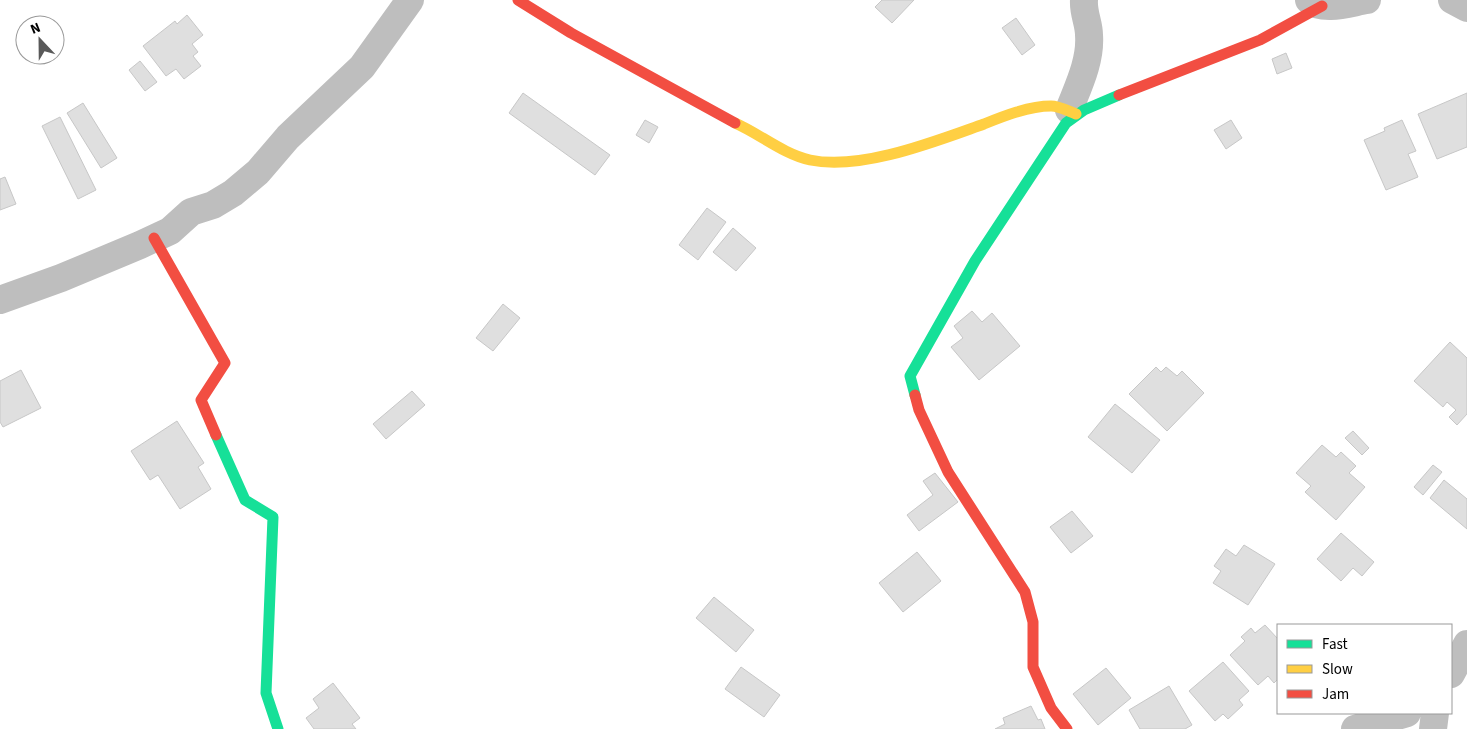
<svg xmlns="http://www.w3.org/2000/svg" width="1467" height="729" viewBox="0 0 1467 729" font-family="'Source Sans 3',sans-serif">
	<style>
		.building { fill: #dfdfdf; stroke: #c7c7c7 }
		.lines { fill: none; stroke-linecap: round; stroke-linejoin: round }
		.street { stroke: #bebebe; stroke-width: 28 }
		.fast { stroke: #16e098; stroke-width: 11 }
		.slow { stroke: #ffcf43; stroke-width: 11 }
		.jam { stroke: #f24e42; stroke-width: 11 }
	</style>
	<rect width="100%" height="100%" fill="#fff"/>
	<path class="building" d="M882,0H914L892,23L875,7Z
		M187,15L203,35L192,44L198,52L193,56L201,66L184,79L176,69L166,76L143,46L175,21L177,24Z
		M1016,18L1035,45L1022,55L1002,28Z
		M1286,53L1292,68L1277,74L1272,59Z
		M140,61L157,82L145,91L129,70Z
		M523,93L610,155L595,175L509,113Z
		M1467,93V147L1437,159L1418,114Z
		M83,103L117,158L101,168L67,113Z
		M60,117L96,190L78,199L42,126Z
		M645,120L658,127L649,143L636,135Z
		M1231,120L1242,138L1226,149L1214,130Z
		M1402,120L1416,151L1408,154L1418,177L1386,190L1364,140L1385,131L1384,128Z
		M5,177L16,204L0,210V179Z
		M707,208L726,222L698,260L679,245Z
		M733,228L756,248L736,271L713,252Z
		M503,304L520,318L493,351L476,338Z
		M972,311L982,322L992,313L1020,346L979,380L951,347L963,338L954,326Z
		M1450,342L1467,358V414L1457,425L1449,417L1456,410L1447,402L1443,407L1414,381Z
		M1156,367L1161,372L1166,367L1177,376L1182,371L1204,393L1167,431L1129,394Z
		M21,370L41,408L3,427L0,422V381Z
		M412,391L425,405L386,439L373,424Z
		M1115,404L1160,440L1132,473L1088,437Z
		M177,421L204,463L198,467L211,489L180,509L158,475L150,480L131,451Z
		M1353,431L1369,448L1362,455L1345,438Z
		M1322,445L1336,457L1341,452L1356,466L1349,473L1365,487L1336,520L1305,492L1311,486L1296,473Z
		M1433,465L1442,472L1423,495L1414,487Z
		M935,473L958,502L919,531L907,515L933,495L923,481Z
		M1444,480L1467,499V529L1430,498Z
		M1072,511L1093,536L1071,553L1050,527Z
		M1341,533L1374,562L1362,576L1353,568L1341,581L1317,559Z
		M1244,545L1275,564L1248,605L1213,583L1221,571L1214,566L1226,549L1236,556Z
		M917,552L941,581L903,612L879,583Z
		M714,597L754,630L736,652L696,618Z
		M1265,625L1278,639V679L1274,683L1268,676L1258,685L1230,655L1245,641L1241,637L1251,628L1255,633Z
		M1223,662L1249,691L1239,700L1243,705L1228,719L1223,714L1215,721L1189,691Z
		M741,667L780,695L764,717L725,689Z
		M1106,668L1131,698L1098,725L1073,694Z
		M333,683L360,718L352,724L356,729H314L306,718L319,708L313,699Z
		M1169,686L1192,725L1185,729H1140L1129,710Z
		M1031,706L1038,720L1041,719L1045,729H995L1005,724L1003,718Z"/>
	<g class="lines">
		<path class="street" d="M1309,0C1324,12 1349,3 1367,0
			M1452,0L1467,8
			M1069,110C1078,87 1091,61 1089,35C1089,23 1083,13 1084,0
			M0,300L61,278L140,245L170,231L191,212L213,205L233,193L258,172L288,137L362,67L410,0
			M1451,674L1467,644
			M1355,729L1407,713
			M1433,729L1435,713"/>
		<path class="fast" d="M915,395L910,376L975,261L1066,123L1084,110L1119,95
			M216,435L245,500L273,517L266,693L278,729"/>
		<path class="slow" d="M735,123C760,134 783,154 810,160C861,171 936,141 984,124C1004,116 1029,106 1051,106C1059,106 1068,111 1076,114"/>
		<path class="jam" d="M518,0L571,33L735,123
			M1119,95L1260,40L1322,6
			M154,238L225,363L201,400L216,435
			M915,395L919,410L948,472L1025,592L1033,622V667L1051,708L1067,729"/>
	</g>
	<rect x="1277" y="624" width="175" height="90" fill="#ffffff" stroke="#999999"/>
	<rect x="1287" y="640" width="25" height="8" fill="#16e098" stroke="#999999"/>
	<text x="1322" y="649" font-size="15" fill="#000000">Fast</text>
	<rect x="1287" y="665" width="25" height="8" fill="#ffcf43" stroke="#999999"/>
	<text x="1322" y="674" font-size="15" fill="#000000">Slow</text>
	<rect x="1287" y="690" width="25" height="8" fill="#f24e42" stroke="#999999"/>
	<text x="1322" y="699" font-size="15" fill="#000000">Jam</text>
	<g transform="translate(40 40) rotate(338)"><circle r="24" fill="#ffffff" stroke="#999999"/>
	<path d="M0-4L9 19L0 12L-9 19Z" fill="#595959"/>
	<text y="-8" font-size="14" font-weight="bold" text-anchor="middle" fill="#000000">N</text>
	</g>
</svg>
